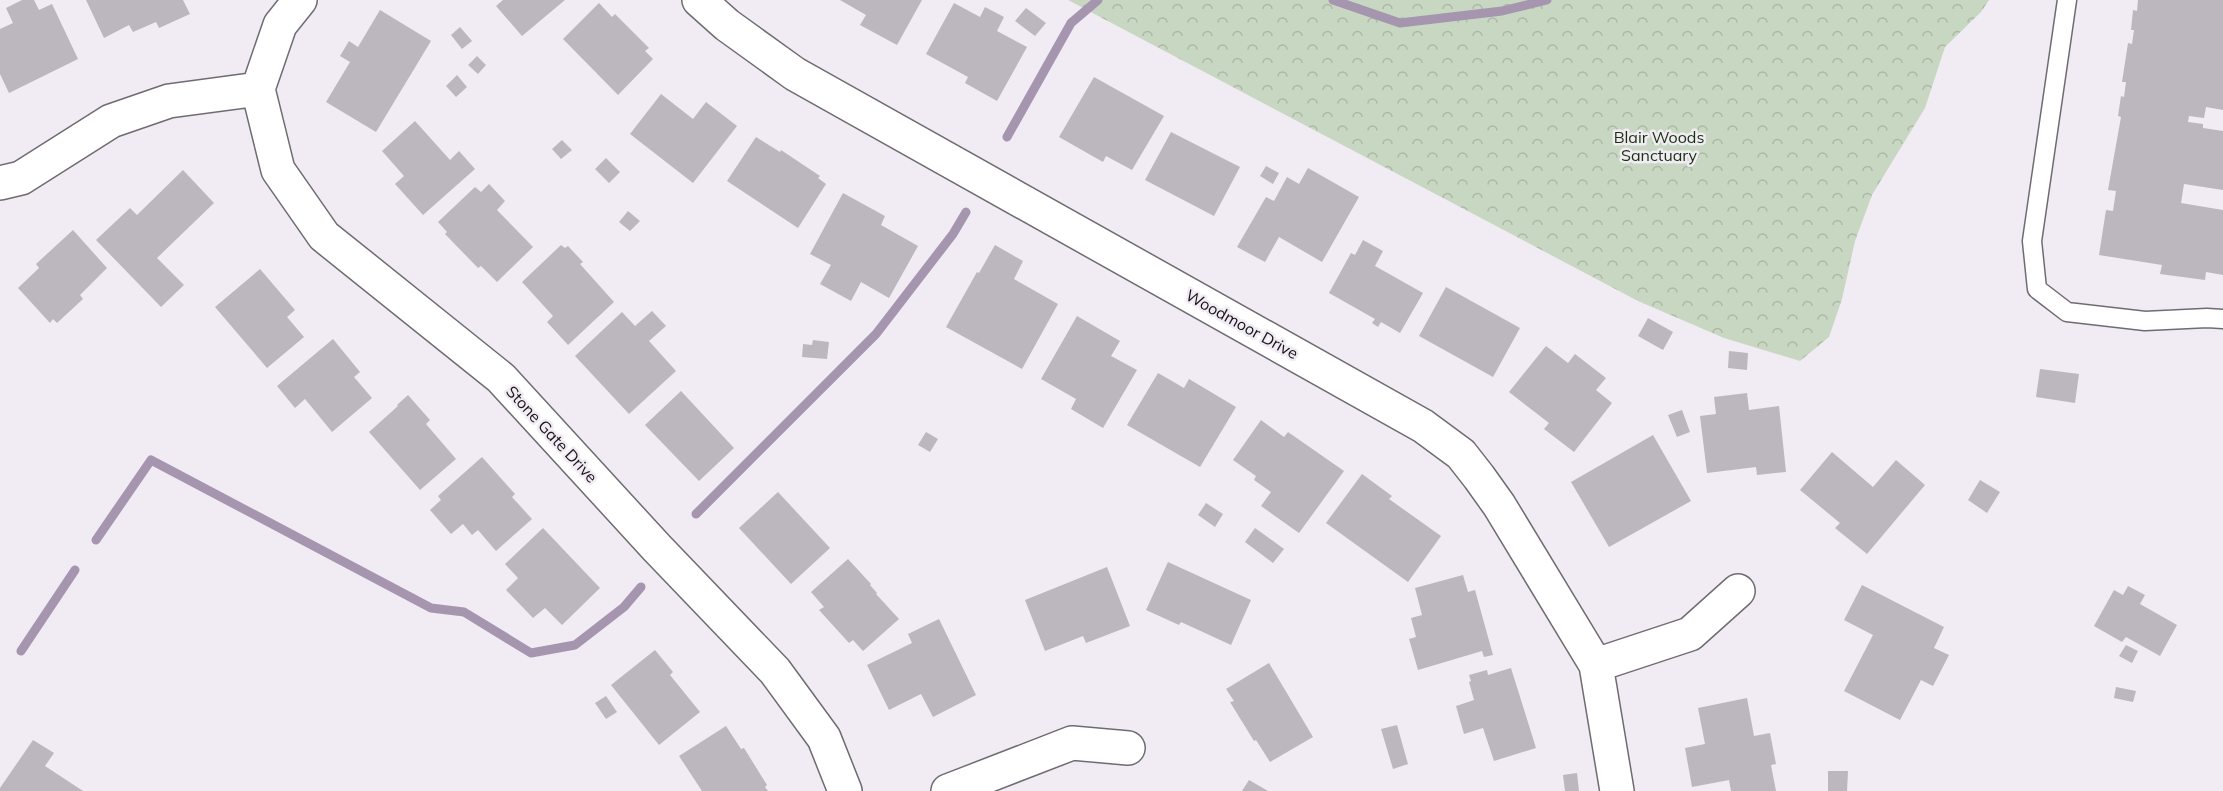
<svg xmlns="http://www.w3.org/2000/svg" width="2223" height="791" viewBox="0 0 2223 791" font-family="Mulish,sans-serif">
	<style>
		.forest { fill: url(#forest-crowns) }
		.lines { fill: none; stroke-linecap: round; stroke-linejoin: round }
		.stream { stroke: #a695af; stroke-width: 9 }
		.building { fill: #bcb6bf }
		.service-casing { stroke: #706b72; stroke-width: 21 }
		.minor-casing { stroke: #706b72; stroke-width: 36 }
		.service { stroke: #fff; stroke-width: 18 }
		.minor { stroke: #fff; stroke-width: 33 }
		.labels { text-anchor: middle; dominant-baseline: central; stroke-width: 5; stroke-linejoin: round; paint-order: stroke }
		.park-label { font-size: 16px; fill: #16320b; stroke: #f1ebf4 }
		.street-label { font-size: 16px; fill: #151316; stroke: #f1ebf4 }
	</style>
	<defs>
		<pattern id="forest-crowns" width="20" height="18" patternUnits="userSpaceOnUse" patternTransform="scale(1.5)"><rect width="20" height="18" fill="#c8d7c2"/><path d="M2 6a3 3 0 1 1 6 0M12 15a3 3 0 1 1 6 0" fill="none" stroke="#abb8a6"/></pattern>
	</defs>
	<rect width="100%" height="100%" fill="#f1ebf4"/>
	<path class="forest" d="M1068,0H1989L1981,12L1945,47L1925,108L1872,195L1855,241L1842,299L1829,337L1800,361L1724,338L1638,301Z"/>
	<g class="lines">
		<path class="stream" d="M1333,0L1400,23L1502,11L1547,0
			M1007,137L1071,23L1098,0
			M696,514L876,334L953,234L966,212
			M96,540L151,460L431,608L464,612L531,653L575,645L624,607L641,587
			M21,651L75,570"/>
	</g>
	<path class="building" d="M22,0H34L39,10L52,4L78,59L9,93L0,74V29L13,23L6,8Z
		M86,0H183L190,14L159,28L156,22L133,32L129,25L104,38Z
		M503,0H565L522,36L496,6Z
		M840,0H922L897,45L860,25L866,15Z
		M2138,0H2223V110L2206,107L2204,118L2189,116L2188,122L2203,124V128L2223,131V190L2184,184L2181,203L2223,210V275L2206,272L2205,280L2160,274L2162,265L2099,255L2106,210L2113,211L2116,191L2108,190L2121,117L2118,116L2121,96L2124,97L2126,82H2122L2128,43L2132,44L2134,30H2131L2133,10L2137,11Z
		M599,3L612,17L615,14L649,48L645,51L653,59L618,95L563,39Z
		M954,3L980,17L985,7L1004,17L997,31L1027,47L997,101L965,83L968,77L926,54Z
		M1026,8L1046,23L1035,36L1015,21Z
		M380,10L431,41L376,132L326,102L350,62L340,56L349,41L358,47Z
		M460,27L472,41L462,49L451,35Z
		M477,56L486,65L478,74L468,65Z
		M457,75L467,87L456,97L446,86Z
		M1094,77L1164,116L1132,170L1106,156L1103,162L1059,137Z
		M661,94L693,119L706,102L737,126L693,183L630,134Z
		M415,121L450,160L459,151L475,169L423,215L395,184L404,176L382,151Z
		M1171,132L1240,167L1214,216L1145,180Z
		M756,137L780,152L781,150L820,176L818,178L826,184L798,228L727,181Z
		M562,140L572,150L561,159L552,149Z
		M606,158L620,172L609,183L595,169Z
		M1266,166L1279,173L1273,184L1260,176Z
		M1308,168L1359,197L1322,262L1279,237L1265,262L1237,247L1266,197L1274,201L1287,177L1299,184Z
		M183,170L214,203L157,258L184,285L161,307L96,240L130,208L137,215Z
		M489,184L505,201L497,210L533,247L497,282L481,266L478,268L445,234L447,232L438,222L475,187L481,192Z
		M843,193L885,216L881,225L918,246L889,298L861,282L851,301L820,284L831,265L810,254Z
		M628,211L640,221L630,231L619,222Z
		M73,230L107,268L80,295L83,299L57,323L53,319L50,323L18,288L39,268L36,264Z
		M1363,240L1383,251L1375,266L1423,293L1400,333L1381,322L1378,327L1372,323L1375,319L1329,293L1351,253L1355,255Z
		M561,245L565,248L568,246L583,262L580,264L614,302L568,345L547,322L553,316L522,282Z
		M995,245L1023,261L1014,279L1058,304L1022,369L946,327L977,272L979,273Z
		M260,269L295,310L287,317L304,337L267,368L215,307Z
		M1446,287L1520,328L1493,377L1419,336Z
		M652,311L666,326L649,341L676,371L629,414L575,356L622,312L635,326Z
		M1077,316L1120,341L1111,356L1137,370L1103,428L1071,409L1076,399L1041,379Z
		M1648,318L1673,332L1663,350L1638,336Z
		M333,339L360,372L354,377L372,398L332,432L305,399L295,408L277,386Z
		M813,340L829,342L827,359L802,357L803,344L812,345Z
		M1546,346L1568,363L1575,354L1606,378L1596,390L1612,403L1574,452L1544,429L1549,423L1509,392Z
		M1729,351L1748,353L1747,370L1728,368Z
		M2040,369L2079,374L2075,403L2036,397Z
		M1158,373L1184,388L1189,379L1236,407L1200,467L1127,425Z
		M681,391L734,448L699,481L645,425Z
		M1747,393L1749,410L1779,406L1786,472L1757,475L1756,467L1707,473L1700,416L1716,414L1714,397Z
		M408,395L430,420L426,424L456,459L420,490L369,432L398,406L397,405Z
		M1682,410L1690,432L1677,437L1668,415Z
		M1261,420L1284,437L1288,432L1344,471L1299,533L1261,506L1271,492L1254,480L1256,476L1233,460Z
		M926,432L938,439L930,452L918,445Z
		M1653,435L1691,501L1609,547L1571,482Z
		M1832,452L1873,487L1896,460L1925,485L1867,554L1835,528L1840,523L1800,490Z
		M482,457L515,494L512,497L532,519L496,551L478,530L472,535L463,524L451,534L430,510L441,500L438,496Z
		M1362,474L1392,496L1389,499L1441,536L1408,582L1326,523Z
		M1980,480L2000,492L1987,513L1968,500Z
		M778,492L830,548L791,584L739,528Z
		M1206,503L1223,514L1215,527L1198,515Z
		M543,528L600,588L562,625L545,608L533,618L506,590L518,578L505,564Z
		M1255,528L1284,549L1273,563L1245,542Z
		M848,559L871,584L870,585L877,593L876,594L899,619L863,651L853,640L849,643L819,610L824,607L811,592Z
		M1168,562L1251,600L1231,645L1181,622L1179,625L1146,610Z
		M1107,567L1130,626L1086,643L1083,636L1045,651L1025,600Z
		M1463,575L1468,592L1475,590L1493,655L1484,657L1482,651L1418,670L1409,639L1416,637L1411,618L1422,615L1415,588Z
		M1862,585L1944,627L1934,648L1949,655L1933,686L1921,680L1900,720L1844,691L1873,635L1844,620Z
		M2128,586L2145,595L2140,604L2177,625L2160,656L2126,637L2122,642L2094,626L2114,590L2123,595Z
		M939,619L976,695L933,717L921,694L889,710L867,665L912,643L908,634Z
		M2126,645L2138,651L2132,663L2119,656Z
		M655,650L673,672L670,675L700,712L659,745L611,685Z
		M1269,663L1313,737L1270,762L1256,740L1254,741L1230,702L1234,701L1226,689Z
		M1511,668L1536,748L1494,761L1483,728L1464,734L1456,706L1474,700L1469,682L1471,681L1469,675L1487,670L1488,675Z
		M2116,687L2136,691L2133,702L2114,698Z
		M606,696L617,712L606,719L595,703Z
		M1747,698L1754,736L1770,733L1776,764L1771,765L1776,791H1731L1729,780L1692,787L1685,748L1705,744L1698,708Z
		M1397,725L1408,764L1393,769L1381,729Z
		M726,726L741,749L744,748L767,785L765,787L768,791H702L679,756Z
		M33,740L54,753L45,766L83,791H0V788Z
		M1828,771H1848L1847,791H1828Z
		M1577,773L1579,791H1565L1563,775Z
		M1249,780L1268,791H1242Z"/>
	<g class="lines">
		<g class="service-casing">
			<path id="service" d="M2067,0L2032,241L2037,289L2067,312L2145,321L2207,318L2223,319"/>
		</g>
		<g class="minor-casing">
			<path id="minor" d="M699,0L727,25L795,74L1423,426L1461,454L1479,477L1499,505L1596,665L1617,791
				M258,89L278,170L324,236L501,378L657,548L775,671L824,738L845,791
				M0,183L21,178L111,121L169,101L258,89L280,25L300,0
				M1596,665L1690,634L1738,591
				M948,791L1072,743L1128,748"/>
		</g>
		<use href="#service" class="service"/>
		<use href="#minor" class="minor"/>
	</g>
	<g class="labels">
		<g class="park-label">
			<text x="1659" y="137">Blair Woods<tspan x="1659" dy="18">Sanctuary</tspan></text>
		</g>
		<g class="street-label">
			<text transform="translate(1242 324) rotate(29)">Woodmoor Drive</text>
			<text transform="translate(552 434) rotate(47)">Stone Gate Drive</text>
		</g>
	</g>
</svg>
